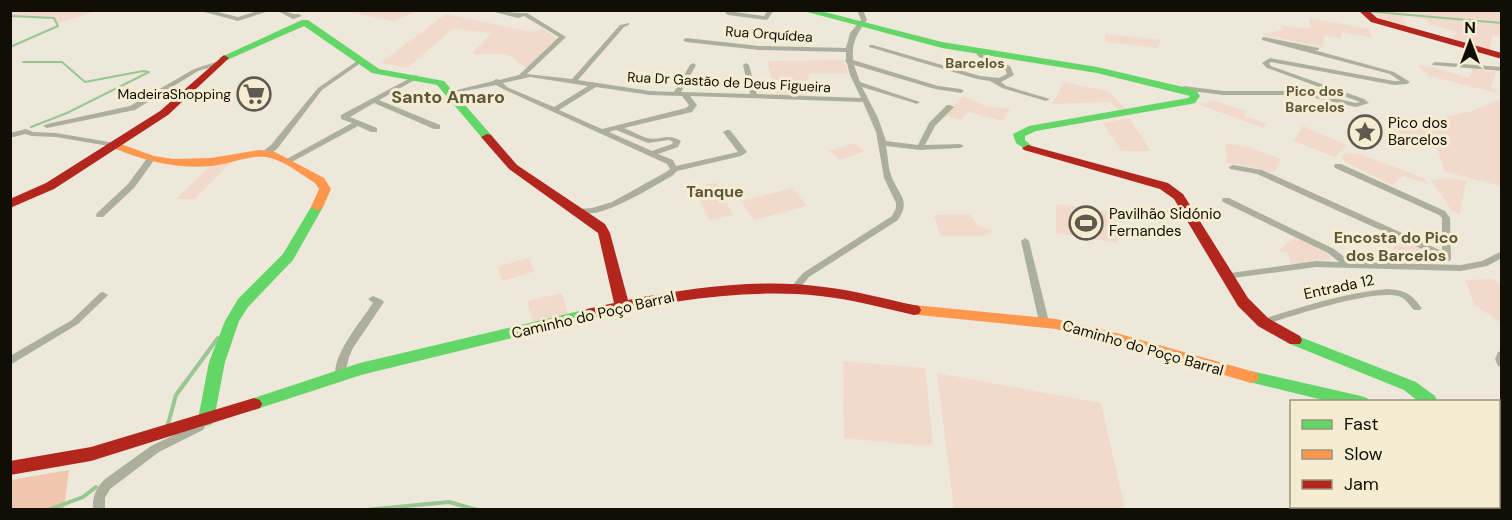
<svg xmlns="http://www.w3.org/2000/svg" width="1512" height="520" viewBox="0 0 1512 520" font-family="'DM Sans',sans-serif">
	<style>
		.green { fill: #f1dacb }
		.forest { fill: #f0c6ae }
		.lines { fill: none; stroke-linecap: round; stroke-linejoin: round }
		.stream-far1 { stroke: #98c792; stroke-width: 2 }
		.stream { stroke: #98c792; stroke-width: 4 }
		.street { fill: #adaf9d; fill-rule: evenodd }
		.fast { fill: #63d668; fill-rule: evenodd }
		.slow { fill: #ff974d; fill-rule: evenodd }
		.jam { fill: #b3261e; fill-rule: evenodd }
		.labels { text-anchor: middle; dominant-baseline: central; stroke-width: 6; stroke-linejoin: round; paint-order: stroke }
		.far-street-label { font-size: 14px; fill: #110e05; stroke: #f5edd1 }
		.far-neighbourhood-label { font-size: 14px; font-weight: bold; fill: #5e5740; stroke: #f5edd1 }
		.far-poi-label { font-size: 14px; fill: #110e05; stroke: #f5edd1; text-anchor: end }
		.poi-label { font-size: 15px; fill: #110e05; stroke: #f5edd1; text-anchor: start }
		.street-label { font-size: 15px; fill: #110e05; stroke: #f5edd1 }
		.neighbourhood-label { font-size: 16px; font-weight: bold; fill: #5e5740; stroke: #f5edd1 }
		.far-district-label { font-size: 18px; font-weight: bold; fill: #5e5740; stroke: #f5edd1 }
	</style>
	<rect width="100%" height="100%" fill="#ede8d9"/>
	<path class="green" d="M1394,10L1501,11V37L1493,35L1489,51L1452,40L1457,32L1429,24L1427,20L1405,16L1402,18L1407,27L1380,19L1372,13L1384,15Z
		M10,11L11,10L96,11L57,24L53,18L11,16Z
		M353,11V10L417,11L393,21L349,12Z
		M446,14L532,32L543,29L557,39L526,68L507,54H471L492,33L453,29L407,68L380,63Z
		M1310,18L1370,29L1372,38L1342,32V38L1325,36L1322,47L1262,35L1282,30L1280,25L1310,29Z
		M1106,34L1161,40L1158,48L1105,42Z
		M844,60L848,74L810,73L801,96L777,95L767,61Z
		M1418,65L1432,67L1469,78L1473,69L1496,72L1491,87L1498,92L1496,93L1429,76Z
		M1064,82L1107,91L1127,109L1119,110L1110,102L1052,104Z
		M963,96L985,106L1010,109L1003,121L968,112L962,120L946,116Z
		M1498,100L1502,101L1501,186L1445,172L1438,150L1390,129L1472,111Z
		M1215,101L1246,111L1244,116L1266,123L1263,128L1198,104Z
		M1129,118L1151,151H1121L1103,123Z
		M1303,126L1347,145L1335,157L1293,141Z
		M854,143L865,151L840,160L829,151Z
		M1225,143L1248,147L1281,159L1275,171L1270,173L1258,168L1227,163Z
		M1345,153L1359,154L1424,178L1429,184L1403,176L1393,185L1345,162L1341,157Z
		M232,162L195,199H176L211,165Z
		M1453,178L1466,181L1460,214L1452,211L1431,180Z
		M717,183L733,215L709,220L694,187Z
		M793,188L807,206L754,220L741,201Z
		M1056,204L1116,213L1118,243L1056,233Z
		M969,214L978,225L992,231L984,236H940L934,215Z
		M1295,237L1327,253L1331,259L1291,264L1288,253L1278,251Z
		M1401,240L1432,254L1438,263H1407L1388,254Z
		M528,258L535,271L503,281L497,267Z
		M1492,279L1501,285V323L1475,305L1465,280Z
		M562,293L568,314L533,323L527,301Z
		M843,361L925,368L933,443L925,446L844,438Z
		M937,373L1101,403L1125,509H954Z"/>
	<path class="forest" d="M69,470L64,509H11V480Z"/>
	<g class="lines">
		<path class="stream-far1" d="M1353,10L1502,23
			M10,16L54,18L58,26L10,47
			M23,62H62L85,82L143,71L149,72L67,113L31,127"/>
		<path class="stream" d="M168,424L176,395L218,338
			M48,510L83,497L96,487
			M366,510L449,502L477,510"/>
		<path class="street" d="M197,10H210L238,17L261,10H272L238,21Z
			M276,10C285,10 291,15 299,14L302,16L293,19Z
			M487,10C501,10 514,14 527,13L566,37L527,74L572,79L620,25L629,23V25L624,27L578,80L650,91L674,92L690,65L693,63L696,65L681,92L750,94L743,65L746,63L749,65L757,94L861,98L850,75L847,63L845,61L846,59V52L759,50L686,42L683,40L686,38L759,46L846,48L850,33L861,20L857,10H863L867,20C856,35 852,42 853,60L938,86L961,89L964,91L961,93L935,89L854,65L860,82L920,102L916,104L914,103L862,87L878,118L886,141L918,145L929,123L947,105H950L954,107L935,126L925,145L960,144L964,146L960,148L920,150L886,146C888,156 888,166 891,175C897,194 912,199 898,220L809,277L797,291H791L789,289L791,287L803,273L892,216L896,208V203L884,178L876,132L863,102L690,96L697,105L692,112L624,128C632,131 640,136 647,138C660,141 667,132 681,141L678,147L658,154L673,160L676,166L738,152L723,132L727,130H730L747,152L741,156L677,171L672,176C653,186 596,224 576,211L577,209L592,208L612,202L666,172L670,169L667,164L503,89L496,85L449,94V92L493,81L496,79L499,80L519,75L559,37L524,16L518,18ZM530,77L588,86L554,107L507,87L503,83ZM596,87L650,95L682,96L689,105L686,108L602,129L559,110ZM616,130L648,143L669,140L673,142L672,144L652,151L609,132Z
			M768,10H774L768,19L766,20L728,15L725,13L728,11L764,16Z
			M1264,37L1319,48V50H1314L1394,72L1410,82L1407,84L1394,85L1271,62L1269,63L1271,66L1364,99L1369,103L1356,107L1302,95H1223L1184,90L1181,88L1184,86L1223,91H1302L1356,103L1360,102L1267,68L1262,63L1270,58L1394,81H1400L1390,74L1262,40V38Z
			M869,45H873L980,76L999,78L1007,74L1004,67L979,57L975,52L980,51L983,55L1010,66L1014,75L1001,82L1006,86L1050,99L1046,101L1002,88L990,81L977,79L869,47Z
			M360,59L362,60V62L322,90L277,149L269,155H263V151L271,145L318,88Z
			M216,62L218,63V65L198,71L135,110L47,128L43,126L47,124L130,106L194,69Z
			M1435,62L1502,67V71L1433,65L1432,64Z
			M416,75L419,77L418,78L379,100L440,125V129H434L374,103L350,117L377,128V132H371L358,126L290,163H287L283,161L352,123L341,119V115Z
			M26,129L33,132L56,133L115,143L119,145L115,147L56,137L32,136L25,134L10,138V133Z
			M148,157H154L155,159L134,188L103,217H97L96,215L97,213L128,184Z
			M1335,164H1341L1445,211L1450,218L1451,259L1450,261H1444L1442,258L1257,174L1230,169L1229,167L1233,165L1262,170L1442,251V218L1439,215L1335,168L1334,166Z
			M1223,198H1229L1334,249L1351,262L1461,265L1482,261L1502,251V258L1487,266L1461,271L1316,267L1226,279L1223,278L1221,276L1223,274L1316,261L1339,262L1328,253L1223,202L1222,200Z
			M1025,238L1029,241L1049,322L1047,324H1041L1039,322L1021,241Z
			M1387,289C1403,290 1411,293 1420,306L1422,308L1420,310H1414C1410,306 1406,299 1401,297C1377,287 1290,317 1263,325L1260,324L1258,322L1260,320C1301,307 1343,293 1387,289Z
			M103,292L108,295L106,297L78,324L10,365V356L72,320L100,293Z
			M373,296L382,300L384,302L353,348L349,357L344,378L340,379L336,378C330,357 362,320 373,303L368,299Z
			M1502,351V367L1498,366L1495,359L1498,352Z
			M199,423L203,424L205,427L203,430L159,452L110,489L105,498V510H93C92,497 96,488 105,479L151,446Z"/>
		<path class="fast" d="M800,10H817L942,42L1097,67L1196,90L1200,96L1195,103L1191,104L1036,131L1025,136V140L1034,148L1028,151L1016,143L1013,134L1029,126L1188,98L1190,96L1097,73L942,48Z
			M302,20H308L379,69L444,81L493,137L487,140L483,139L437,85L372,73L304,26L227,60L219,58Z
			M317,203L323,207L293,260L248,307L239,321L225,362L214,419L212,424L206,426L200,424L198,419L209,362L225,321L238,299L283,254L311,207Z
			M592,308L597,309L599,313L597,317L361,375L254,410L248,408L246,404L248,400L360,363Z
			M1295,335L1416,382L1435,396L1437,400L1419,402L1404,390L1290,344L1288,340L1290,336Z
			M1251,371L1361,396L1367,398L1369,402H1331L1245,381L1243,377L1245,373Z"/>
		<path class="slow" d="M115,142L154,156L173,159L211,158L259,150L275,152L324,178L331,189L323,207L317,211L311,207L319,189L315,183C302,175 286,162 271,158C252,153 230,164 211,166C174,169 145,161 111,147L109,145Z
			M914,305L1056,319L1116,333L1251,371L1257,373L1259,377L1257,381L1251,383L1116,343L1056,329L909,314L907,310L909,306Z
			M1498,422H1502V436H1498Z
			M1460,506H1478L1479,510H1461Z"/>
		<path class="jam" d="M1358,10H1368L1377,18L1502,53V59L1371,22Z
			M224,55L229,58L227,60L168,115L54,189L10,208V199L46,183L160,111Z
			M487,134L491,135L517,165L605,224L610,233L628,300C691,288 760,278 824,287C854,290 884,299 914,305L919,306L921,310L919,314L914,315C883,308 851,299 820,296C744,288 666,301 592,318L587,317L585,313L587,309L614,303L598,233L509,169L481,137Z
			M1028,145L1168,183L1183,194L1248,298L1268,318L1300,336L1302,340L1300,344H1290L1258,326L1238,306L1174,199L1160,189L1024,150L1022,148Z
			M254,398L260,400L262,404L260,408L91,461L10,475V461L91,447Z"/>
	</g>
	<defs>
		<g id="supermarket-ring" transform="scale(1.725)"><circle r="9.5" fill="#f5edd1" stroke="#5e5a4f" stroke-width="1.5"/><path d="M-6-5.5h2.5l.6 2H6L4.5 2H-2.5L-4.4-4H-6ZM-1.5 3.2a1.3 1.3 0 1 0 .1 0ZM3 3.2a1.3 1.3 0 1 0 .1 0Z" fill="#5e5a4f"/></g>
		<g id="sight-ring" transform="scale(1.725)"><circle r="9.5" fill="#f5edd1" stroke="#5e5a4f" stroke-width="1.5"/><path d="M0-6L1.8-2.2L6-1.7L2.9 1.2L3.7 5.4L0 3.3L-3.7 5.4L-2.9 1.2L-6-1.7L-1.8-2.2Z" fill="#5e5a4f"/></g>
		<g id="stadium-ring" transform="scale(1.725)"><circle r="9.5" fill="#f5edd1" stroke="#5e5a4f" stroke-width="1.5"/><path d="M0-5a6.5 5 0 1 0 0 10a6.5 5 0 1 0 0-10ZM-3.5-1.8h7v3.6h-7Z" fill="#5e5a4f"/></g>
	</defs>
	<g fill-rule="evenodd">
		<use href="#supermarket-ring" x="254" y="94"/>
		<use href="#sight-ring" x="1365" y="132"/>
		<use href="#stadium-ring" x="1086" y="223"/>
	</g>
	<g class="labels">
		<g class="far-street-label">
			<text transform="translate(769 34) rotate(4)">Rua Orquídea</text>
			<text transform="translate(729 82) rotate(3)">Rua Dr Gastão de Deus Figueira</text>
		</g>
		<g class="far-neighbourhood-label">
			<text x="975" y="63">Barcelos</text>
			<text x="1315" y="91">Pico dos<tspan x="1315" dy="16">Barcelos</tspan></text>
		</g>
		<g class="far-poi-label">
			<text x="231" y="94">MadeiraShopping</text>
		</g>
		<g class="poi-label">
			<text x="1388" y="123">Pico dos<tspan x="1388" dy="17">Barcelos</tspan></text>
			<text x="1109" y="214">Pavilhão Sidónio<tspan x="1109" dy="17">Fernandes</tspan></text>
		</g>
		<g class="street-label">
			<text transform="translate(1339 287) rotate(-12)">Entrada 12</text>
			<text transform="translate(593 315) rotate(-13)">Caminho do Poço Barral</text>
			<text transform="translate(1143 348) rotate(16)">Caminho do Poço Barral</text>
		</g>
		<g class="neighbourhood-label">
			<text x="715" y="191">Tanque</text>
			<text x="1396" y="237">Encosta do Pico<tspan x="1396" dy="18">dos Barcelos</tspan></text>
		</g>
		<g class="far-district-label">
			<text x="448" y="97">Santo Amaro</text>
		</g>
	</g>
	<rect width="1512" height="520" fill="none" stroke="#110e05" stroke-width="24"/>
	<rect x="1290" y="400" width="210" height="108" fill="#f5edd1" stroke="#9a947f" stroke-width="1.5"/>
	<rect x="1302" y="420" width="30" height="9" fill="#63d668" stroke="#9a947f" stroke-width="1.5"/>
	<text x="1344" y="430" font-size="18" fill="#110e05">Fast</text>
	<rect x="1302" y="450" width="30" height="9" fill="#ff974d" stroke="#9a947f" stroke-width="1.5"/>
	<text x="1344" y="460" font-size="18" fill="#110e05">Slow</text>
	<rect x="1302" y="480" width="30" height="9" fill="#b3261e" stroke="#9a947f" stroke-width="1.5"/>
	<text x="1344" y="490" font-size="18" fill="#110e05">Jam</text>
	<g transform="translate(1470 42)" stroke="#f5edd1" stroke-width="4.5" paint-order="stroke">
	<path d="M0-4.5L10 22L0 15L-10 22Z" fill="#110e05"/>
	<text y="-9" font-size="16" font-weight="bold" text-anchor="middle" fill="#110e05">N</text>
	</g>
</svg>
